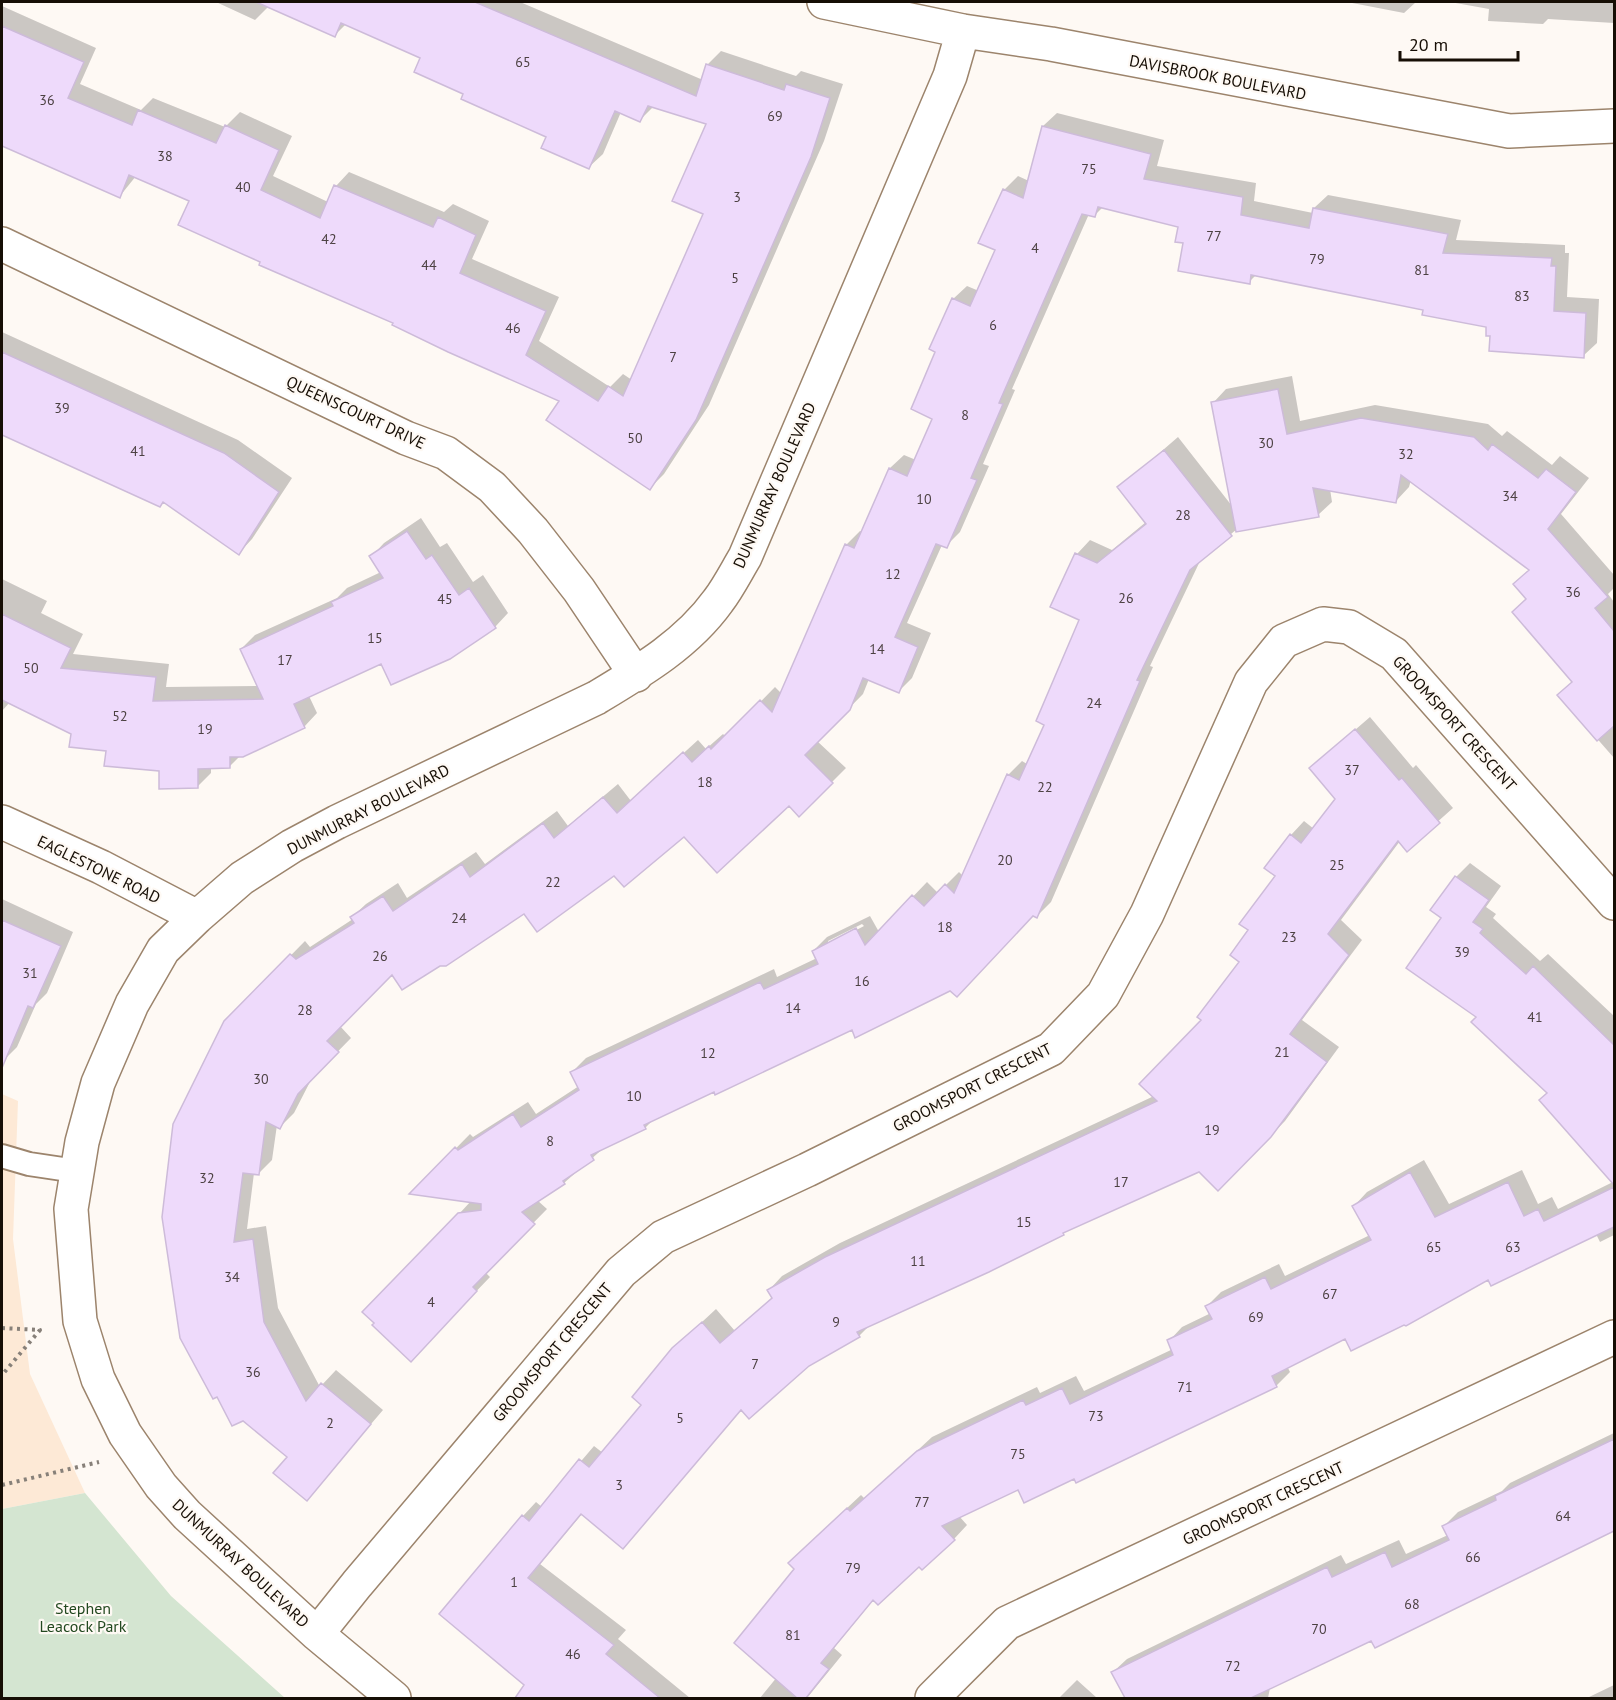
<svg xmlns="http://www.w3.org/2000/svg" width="1616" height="1700" viewBox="0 0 1616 1700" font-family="'PT Sans',sans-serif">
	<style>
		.built { fill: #fde9d6 }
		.green { fill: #d4e5d1 }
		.shadow { fill: #0003; fill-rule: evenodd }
		.building { fill: #eedafb; stroke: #cdbbd9; stroke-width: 1.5 }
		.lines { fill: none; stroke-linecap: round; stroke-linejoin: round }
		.lane-casing { stroke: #9c846c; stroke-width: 26 }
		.street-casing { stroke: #9c846c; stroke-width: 36 }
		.path { stroke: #878079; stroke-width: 4; stroke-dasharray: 3 4.5; stroke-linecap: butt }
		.lane { stroke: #fff; stroke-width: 22 }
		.street { stroke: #fff; stroke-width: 33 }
		.labels { text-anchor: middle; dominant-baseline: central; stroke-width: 4.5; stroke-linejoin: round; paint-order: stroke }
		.number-label { font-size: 14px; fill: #4c4142 }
		.street-label { font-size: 16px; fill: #160e05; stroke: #fef9f4 }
		.park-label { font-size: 16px; fill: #234920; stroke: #fef9f4 }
	</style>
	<rect width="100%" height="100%" fill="#fef9f4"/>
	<path class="built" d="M2,1094L18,1101L13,1239L30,1374L85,1493L2,1509Z"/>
	<path class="green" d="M85,1493L171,1596L285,1698H2V1509Z"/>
	<path class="shadow" d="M216,2H520L703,80L707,65L721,51L796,76L801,71L843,84L824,141L709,405L664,474L650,488L561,400L262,262L192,200L136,176L120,196L2,143V6L96,48L80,84L141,110L153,98L225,127L240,112L292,136L273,176L328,202L336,186L349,172L444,212L453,204L489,221L472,259L559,297L539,341L610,387L623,374L632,380L705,214L708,123L654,106L640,120L621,112L603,154L589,167L548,137L465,93L422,57L346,24L335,35L269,6L255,20Z
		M1347,2H1416L1404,13Z
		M1450,2H1614V23L1548,19L1543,24L1488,21L1489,9Z
		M1057,113L1164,140L1157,166L1256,183L1254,201L1313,213L1314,208L1328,195L1461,220L1456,240L1565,245V253H1569L1567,297L1599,299L1597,343L1583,356L1491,335L1487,326L1425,309L1256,275L1249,282L1184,242L1179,226L1103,207L1095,215L1089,214L1012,389L1015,390L983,464L989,466L960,532L946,546L942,545L907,623L931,633L912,678L899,691L869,679L863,694L817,741L846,768L799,815L789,804L685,835L615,874L392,973L340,1026L351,1038L312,1078L294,1113L280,1127L277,1125L272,1160L259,1173H254L247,1229L266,1226L278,1308L320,1387L336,1370L383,1410L307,1499L289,1456L243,1419L233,1424L225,1022L305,941L310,947L353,919L352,917L366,904L398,883L407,898L476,852L485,864L557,811L568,826L618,784L631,801L698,740L706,749L723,734L726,737L775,687L782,694L846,545L860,531L863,532L890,468L904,455L916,460L934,418L937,351L953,299L967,286L979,291L997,250L1004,190L1018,176L1029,181L1043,126Z
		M2,332L238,440L292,478L252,539L239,553L164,501L160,505L2,432Z
		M1292,376L1300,421L1375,405L1488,424L1502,436L1507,431L1552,465L1560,456L1589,478L1561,514L1614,575V588L1608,594L1614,602V758L1559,695L1573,681L1528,599L1515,584L1530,569L1411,480L1409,487L1396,501L1330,489L1332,502L1318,515L1237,529L1201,559L1150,666L1153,667L1051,902L1037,916L1033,914L951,989L853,1028L715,1090L655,1118L645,1128L606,1146L564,1183L537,1200L547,1209L485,1272L490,1277L424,1346L459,1214L471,1201L412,1193L470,1134L473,1137L528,1102L536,1114L579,1086L572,1072L586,1058L774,969L777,977L817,958L813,951L827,937L870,916L879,932L927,882L938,893L959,872L963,876L1008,775L1022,761L1027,764L1046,724L1081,619L1052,606L1077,554L1090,540L1112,550L1146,522L1119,488L1178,437L1232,506L1213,403L1226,389ZM862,924L864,926L828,945V941Z
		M421,518L440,547L447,543L473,582L483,575L508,613L495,627L382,662L309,696L317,713L304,727L241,755L230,766L211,767V773L197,787L108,750L10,702L2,711V579L47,601L41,613L83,634L73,654L169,664L166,687L259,686L241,649L255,635L337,598L347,588L381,572L371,557L384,543Z
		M1370,717L1413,768L1416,765L1453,808L1407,849L1400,841L1341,920L1362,940L1302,1020L1339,1047L1285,1121L1218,1189L1199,1170L1068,1229L1063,1234L872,1323L859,1336L808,1365L742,1409L623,1547L582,1514L540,1564L626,1630L618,1639L690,1698H534L523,1690L527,1685L523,1516L536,1502L542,1507L594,1446L603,1453L643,1405L688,1335L716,1309L735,1331L773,1297L769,1290L782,1276L840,1243L1154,1096L1241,962L1251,930L1277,876L1291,835L1304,821L1314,829L1336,799L1311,768Z
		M1470,863L1501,886L1486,907L1496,914L1493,918L1540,961L1548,954L1614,1016V1235L1600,1242L1596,1234L1346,1337L1287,1366L1290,1372L1276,1386L1075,1477L1018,1487L959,1516L967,1525L954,1539L874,1599L834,1648L842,1655L807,1698H760L777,1677L796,1569L803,1549L861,1495L865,1499L932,1437L1037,1387L1040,1393L1076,1376L1084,1391L1173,1349L1169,1341L1182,1327L1211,1313L1207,1306L1221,1292L1279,1264L1285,1276L1370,1235L1354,1206L1367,1192L1424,1160L1449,1204L1522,1170L1538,1204L1552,1197L1558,1209L1613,1182L1549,1093L1478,1017L1443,918L1456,877Z
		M2,899L73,932L47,993L36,1004L17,1047L3,1061Z
		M1614,1433V1530L1375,1646L1372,1638L1270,1688L1268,1698H1126L1113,1672L1127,1659L1341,1555L1346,1564L1399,1540L1406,1554L1448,1535L1444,1526L1458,1512L1502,1491L1510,1483Z
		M1077,1680L1097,1698H1059Z
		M1614,1685V1698H1587Z"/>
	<path class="building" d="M256,2H475L696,96L706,64L784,90L786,84L830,98L811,157L696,420L650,490L546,420L559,401L448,352L392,325L393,323L259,265L260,262L178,225L189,201L129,175L120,198L2,146V26L84,62L68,98L132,125L138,110L216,143L225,125L279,150L261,190L320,218L334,185L433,227L438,217L476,235L460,273L546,311L526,355L598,401L608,386L623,396L703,214L672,201L706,124L648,106L640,122L615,111L589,169L541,148L546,137L461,99L463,94L414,72L420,58L341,23L335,37Z
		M1042,126L1151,154L1144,179L1243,197L1241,215L1309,228L1313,208L1448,234L1443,253L1552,258L1551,266H1556L1554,311L1586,313L1584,358L1489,351L1490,336H1486V327L1422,315L1423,310L1251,275L1250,284L1178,271L1183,243L1175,242L1178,227L1098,207L1095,217L1082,214L999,403L1003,404L971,478L977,480L947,548L936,544L895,637L918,647L899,693L863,678L850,710L805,755L833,783L799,817L789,806L717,873L684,837L624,887L614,876L537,932L524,914L446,966H440L402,990L392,975L327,1041L339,1052L298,1094L280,1129L266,1122L259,1175L243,1173L234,1242L253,1239L264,1322L306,1401L321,1383L371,1424L307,1501L273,1473L287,1457L243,1421L232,1426L217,1397L213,1399L180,1338L162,1217L173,1124L224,1021L290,954L296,959L354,923L350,917L383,896L393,911L462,864L470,877L543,823L554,838L603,797L617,813L683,752L692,762L709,746L711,749L760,700L772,712L845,544L854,548L889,468L907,476L932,419L911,409L935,352L929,349L952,298L970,306L995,250L978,243L1003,189L1023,198Z
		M2,352L224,453L279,492L239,555L163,502L160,507L2,435Z
		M1278,389L1287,434L1361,418L1474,437L1488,450L1492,444L1538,478L1546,469L1576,492L1548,529L1608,597L1595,608L1614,631V726L1597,741L1557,695L1572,682L1512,612L1526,599L1513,584L1529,570L1401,475L1396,503L1313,488L1319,517L1236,532L1211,402Z
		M1164,450L1232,536L1190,570L1137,680L1140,681L1037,918L1033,916L957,997L950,991L855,1038L852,1030L715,1095L714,1092L644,1125L646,1129L591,1155L594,1160L563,1181L565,1184L522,1212L535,1224L473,1287L477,1291L411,1362L372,1325L374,1323L362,1312L458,1213L481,1210V1204L409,1194L455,1147L458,1150L513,1114L521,1127L579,1090L570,1072L760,982L764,989L818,964L812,951L856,928L865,945L912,895L924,906L945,884L954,893L1007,774L1019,780L1044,725L1036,721L1079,620L1050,607L1075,553L1097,563L1146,524L1117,487Z
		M407,531L426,559L432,555L459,595L469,588L496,628L450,659L391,685L381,664L294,704L305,728L243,757H230V768L198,769V788L159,789V771L104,766L106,751L69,747L71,734L2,700V614L71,648L61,668L156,677L153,701L263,699L240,649L333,606L331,602L383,578L369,556Z
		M1355,729L1399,780L1402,778L1440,823L1407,852L1398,841L1328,934L1349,955L1290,1034L1327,1062L1271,1137L1218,1191L1199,1172L1063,1233L1064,1235L989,1272L857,1332L860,1337L809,1366L749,1419L741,1410L623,1549L581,1514L528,1578L614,1645L606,1654L660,1698H515L524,1685L439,1614L522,1515L529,1521L579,1459L589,1467L641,1405L632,1397L672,1348L702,1322L720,1343L772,1298L767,1290L825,1257L1157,1101L1139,1084L1201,1020L1197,1017L1239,962L1230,955L1248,930L1239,924L1275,876L1264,868L1290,834L1301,843L1335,799L1309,768Z
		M1455,876L1489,900L1473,922L1483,929L1480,933L1526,974L1533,966L1614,1045V1185L1539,1100L1547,1093L1471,1022L1476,1017L1406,968L1441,918L1430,910Z
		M2,920L61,946L33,1008L28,1006L2,1068Z
		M1410,1172L1435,1217L1508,1182L1524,1216L1538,1209L1544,1221L1614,1187V1227L1491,1286L1488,1280L1406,1326L1404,1325L1351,1351L1345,1339L1272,1376L1277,1387L1076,1483L1074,1479L1024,1503L1018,1490L942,1526L955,1540L922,1570L919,1567L878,1605L873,1600L821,1663L829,1669L806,1698H797L734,1643L794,1569L788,1563L847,1508L850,1511L917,1451L1023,1400L1026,1405L1062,1388L1070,1404L1173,1355L1167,1340L1212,1319L1205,1306L1265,1277L1271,1289L1371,1240L1352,1206Z
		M1614,1439V1531L1375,1648L1371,1641L1251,1698H1125L1111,1672L1327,1567L1332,1577L1385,1552L1392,1567L1449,1540L1442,1526L1496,1500L1495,1496Z"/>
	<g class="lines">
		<g class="lane-casing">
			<path id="lane" d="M2,1156L29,1164L76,1171"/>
		</g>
		<g class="street-casing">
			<path id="street" d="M824,2L963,31L1051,44L1509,131L1614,126
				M2,244L406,438L446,453L492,487L533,531L579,590L636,675
				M2,822L101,867L197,917
				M317,1634L357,1584L621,1272L663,1237L807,1170L1051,1049L1103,995L1147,914L1251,682L1284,641L1323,624L1349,627L1394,654L1614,903
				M394,1698L317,1634L187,1515L161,1486L125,1434L98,1379L80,1321L71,1209L82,1142L98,1083L132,1004L163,950L197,917L242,878L292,846L337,822L596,698C641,671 687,644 718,601C728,588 736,572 745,557L950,76L963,31
				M932,1698L1007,1623L1614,1337"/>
		</g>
		<path class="path" d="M2,1328L40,1330L2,1375
			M2,1485L99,1462"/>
		<use href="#lane" class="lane"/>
		<use href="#street" class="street"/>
	</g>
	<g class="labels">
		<g class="number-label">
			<text x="523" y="62">65</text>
			<text x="47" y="100">36</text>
			<text x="775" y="116">69</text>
			<text x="165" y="156">38</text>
			<text x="1089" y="169">75</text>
			<text x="243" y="187">40</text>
			<text x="737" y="197">3</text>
			<text x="1214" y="236">77</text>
			<text x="329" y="239">42</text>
			<text x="1035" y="248">4</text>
			<text x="1317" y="259">79</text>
			<text x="429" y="265">44</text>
			<text x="1422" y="270">81</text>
			<text x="735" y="278">5</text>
			<text x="1522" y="296">83</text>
			<text x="993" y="325">6</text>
			<text x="513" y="328">46</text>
			<text x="673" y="357">7</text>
			<text x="62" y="408">39</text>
			<text x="965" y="415">8</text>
			<text x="635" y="438">50</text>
			<text x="1266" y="443">30</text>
			<text x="138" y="451">41</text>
			<text x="1406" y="454">32</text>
			<text x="1510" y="496">34</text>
			<text x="924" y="499">10</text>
			<text x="1183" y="515">28</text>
			<text x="893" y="574">12</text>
			<text x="1573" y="592">36</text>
			<text x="1126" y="598">26</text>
			<text x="445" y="599">45</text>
			<text x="375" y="638">15</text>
			<text x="877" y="649">14</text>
			<text x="285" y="660">17</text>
			<text x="31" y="668">50</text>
			<text x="1094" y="703">24</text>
			<text x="120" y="716">52</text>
			<text x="205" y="729">19</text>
			<text x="1352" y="770">37</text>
			<text x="705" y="782">18</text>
			<text x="1045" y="787">22</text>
			<text x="1005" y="860">20</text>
			<text x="1337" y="865">25</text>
			<text x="553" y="882">22</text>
			<text x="459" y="918">24</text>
			<text x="945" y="927">18</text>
			<text x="1289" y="937">23</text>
			<text x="1462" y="952">39</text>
			<text x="380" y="956">26</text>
			<text x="30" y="973">31</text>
			<text x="862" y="981">16</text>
			<text x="793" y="1008">14</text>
			<text x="305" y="1010">28</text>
			<text x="1535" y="1017">41</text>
			<text x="1282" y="1052">21</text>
			<text x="708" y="1053">12</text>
			<text x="261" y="1079">30</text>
			<text x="634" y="1096">10</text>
			<text x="1212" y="1130">19</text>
			<text x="550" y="1141">8</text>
			<text x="207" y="1178">32</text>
			<text x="1121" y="1182">17</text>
			<text x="1024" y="1222">15</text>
			<text x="1434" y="1247">65</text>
			<text x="1513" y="1247">63</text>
			<text x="918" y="1261">11</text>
			<text x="232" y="1277">34</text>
			<text x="1330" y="1294">67</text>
			<text x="431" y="1302">4</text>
			<text x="1256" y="1317">69</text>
			<text x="836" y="1322">9</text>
			<text x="755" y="1364">7</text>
			<text x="253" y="1372">36</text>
			<text x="1185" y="1387">71</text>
			<text x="1096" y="1416">73</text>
			<text x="680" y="1418">5</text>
			<text x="330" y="1423">2</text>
			<text x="1018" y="1454">75</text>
			<text x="619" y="1485">3</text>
			<text x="922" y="1502">77</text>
			<text x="1563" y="1516">64</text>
			<text x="1473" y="1557">66</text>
			<text x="853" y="1568">79</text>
			<text x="514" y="1582">1</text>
			<text x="1412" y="1604">68</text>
			<text x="1319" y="1629">70</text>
			<text x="793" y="1635">81</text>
			<text x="573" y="1654">46</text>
			<text x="1233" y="1666">72</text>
		</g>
		<g class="street-label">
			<text transform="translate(1218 77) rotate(11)">DAVISBROOK BOULEVARD</text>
			<text transform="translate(356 412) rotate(25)">QUEENSCOURT DRIVE</text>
			<text transform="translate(774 485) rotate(-66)">DUNMURRAY BOULEVARD</text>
			<text transform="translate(1455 723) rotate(48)">GROOMSPORT CRESCENT</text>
			<text transform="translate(368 809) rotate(-27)">DUNMURRAY BOULEVARD</text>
			<text transform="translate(99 869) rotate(26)">EAGLESTONE ROAD</text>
			<text transform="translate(972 1087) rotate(-27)">GROOMSPORT CRESCENT</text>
			<text transform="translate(552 1352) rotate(-50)">GROOMSPORT CRESCENT</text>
			<text transform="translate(1263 1503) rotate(-25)">GROOMSPORT CRESCENT</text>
			<text transform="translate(241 1563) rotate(43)">DUNMURRAY BOULEVARD</text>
		</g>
		<g class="park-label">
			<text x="83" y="1608">Stephen<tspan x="83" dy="18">Leacock Park</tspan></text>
		</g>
	</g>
	<rect width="1616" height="1700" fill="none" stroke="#160e05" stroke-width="6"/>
	<path d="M1400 51v9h118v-9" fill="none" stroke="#160e05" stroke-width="3"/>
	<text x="1409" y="51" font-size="18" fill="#160e05" stroke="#fef9f4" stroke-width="4.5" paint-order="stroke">20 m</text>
</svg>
